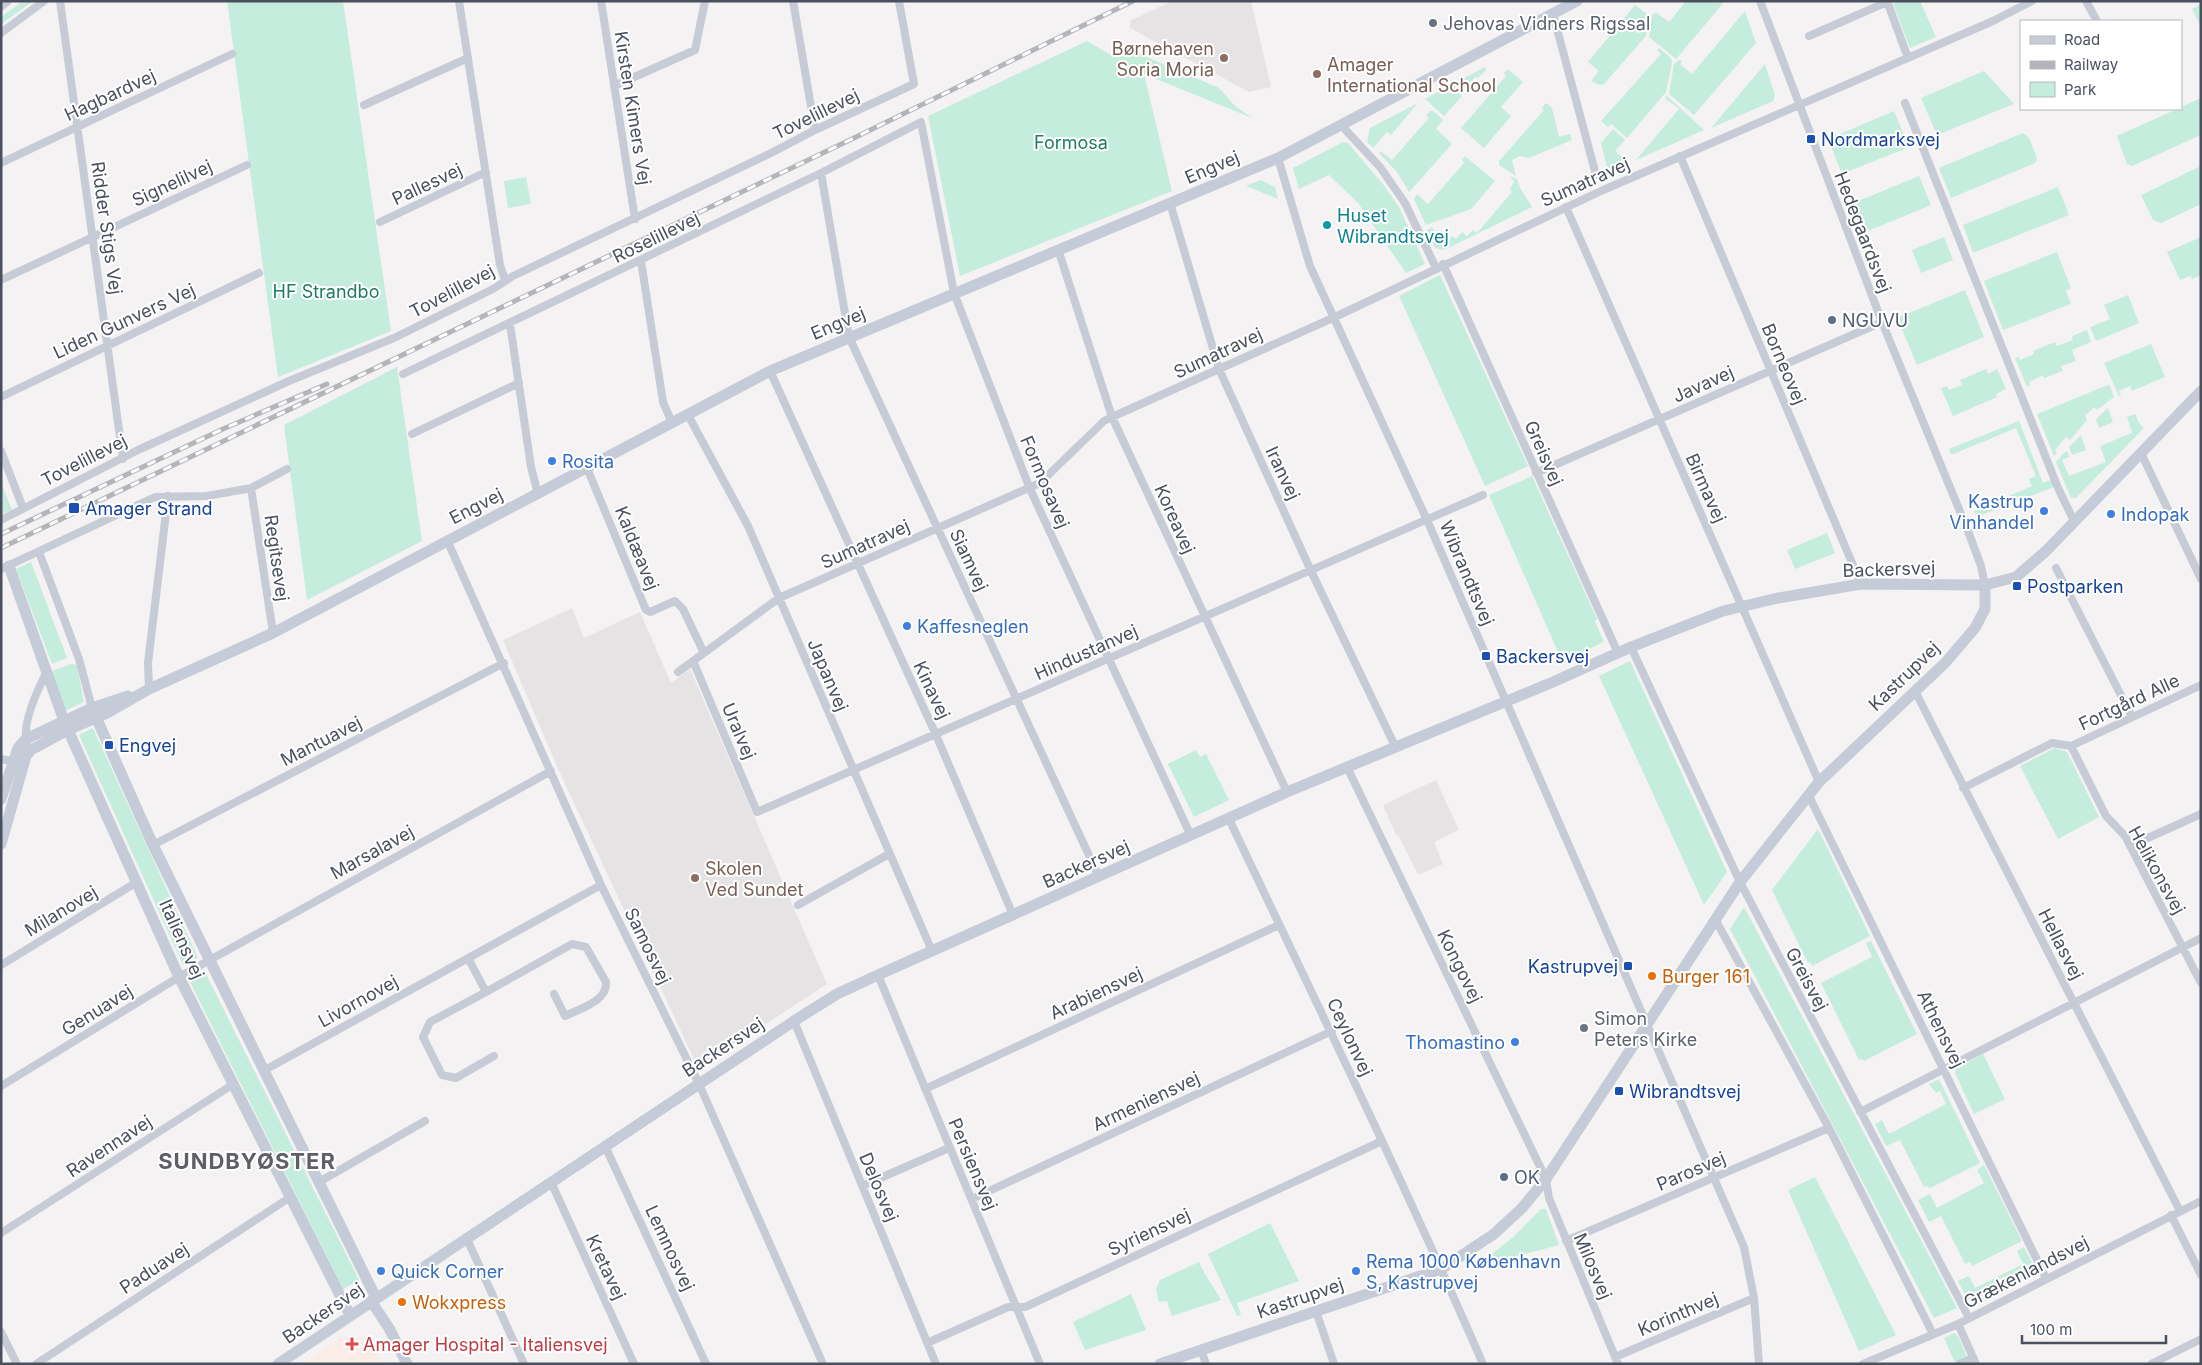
<svg xmlns="http://www.w3.org/2000/svg" width="2202" height="1365" viewBox="0 0 2202 1365" font-family="Inter,sans-serif">
	<style>
		.education { fill: #e5e3e3 }
		.medical { fill: #faece6 }
		.green { fill: #c5eddd }
		.lines { fill: none; stroke-linecap: round; stroke-linejoin: round }
		.street { stroke: #c7cbd5; stroke-width: 8 }
		.secondary { stroke: #c6cbd8; stroke-width: 11 }
		.rail-casing { stroke: #b4b5bb; stroke-width: 5 }
		.rail { stroke: #fff; stroke-width: 3; stroke-dasharray: 9; stroke-linecap: butt }
		.worship-dot { fill: #6b7280; stroke: #fff; stroke-width: 2 }
		.education-dot { fill: #8d6e63; stroke: #fff; stroke-width: 2 }
		.transit-dot { fill: #1a4fb4; stroke: #fff; stroke-width: 2 }
		.culture-dot { fill: #0f9aa8; stroke: #fff; stroke-width: 2 }
		.service-dot { fill: #5c6f8a; stroke: #fff; stroke-width: 2 }
		.shop-dot { fill: #3f7fe0; stroke: #fff; stroke-width: 2 }
		.food-dot { fill: #e8710a; stroke: #fff; stroke-width: 2 }
		.health-dot { fill: #e0444e; stroke: #fff; stroke-width: 2 }
		.labels { text-anchor: middle; dominant-baseline: central; stroke-width: 4; stroke-linejoin: round; paint-order: stroke }
		.worship-label { font-size: 18px; fill: #5b616d; stroke: #fff; text-anchor: start }
		.education-label { font-size: 18px; fill: #785e54; stroke: #fff; text-anchor: start }
		.street-label { font-size: 18px; fill: #4b505e; stroke: #fff }
		.transit-label { font-size: 18px; fill: #164399; stroke: #fff; text-anchor: start }
		.park-label { font-size: 18px; fill: #1f7b63; stroke: #fff }
		.culture-label { font-size: 18px; fill: #0d838f; stroke: #fff; text-anchor: start }
		.service-label { font-size: 18px; fill: #4e5e75; stroke: #fff; text-anchor: start }
		.shop-label { font-size: 18px; fill: #366cbe; stroke: #fff; text-anchor: start }
		.food-label { font-size: 18px; fill: #c56008; stroke: #fff; text-anchor: start }
		.health-label { font-size: 18px; fill: #be3a42; stroke: #fff; text-anchor: start }
		.district-label { font-size: 22px; font-weight: bold; letter-spacing: 1px; fill: #5e6066; stroke: #fff }
	</style>
	<rect width="100%" height="100%" fill="#f4f2f2"/>
	<path class="education" d="M1172,1H1251L1271,87L1249,92L1130,28V21Z
		M572,608L584,638L640,612L671,683L690,669L827,984L709,1061L694,1059L559,771L503,640Z
		M1436,780L1459,830L1434,842L1443,864L1418,875L1398,835H1396L1383,805Z"/>
	<path class="medical" d="M343,1336L370,1337L383,1364H301Z"/>
	<path class="green" d="M23,1H33L1,24V17Z
		M227,1H343L391,331L278,377Z
		M1686,1H1725L1676,59L1649,37L1652,14L1657,13L1669,22Z
		M1892,1H1920L1936,37L1910,48Z
		M2201,4V27L2192,9Z
		M1635,5L1647,14L1646,36L1604,84L1600,85L1591,81L1599,71L1588,62Z
		M1745,11L1756,43L1694,115L1669,94L1674,64L1680,59L1682,62L1680,64L1692,74Z
		M1087,41L1116,58L1114,43L1219,88L1235,106L1252,118L1144,74L1172,191L960,276L928,116Z
		M1659,48L1671,58L1672,63L1666,92L1627,138L1611,124L1608,127L1601,121L1661,54L1657,50Z
		M1765,64L1775,95L1773,101L1711,128Z
		M1485,67L1486,70L1478,78L1475,77L1460,94L1462,96L1444,116L1425,99Z
		M1508,69L1523,82L1501,107L1511,116L1484,148L1461,128L1506,76L1504,73Z
		M1984,71L2014,104L1937,135L1921,98Z
		M1667,96L1704,130L1636,160L1679,109L1665,98Z
		M2201,98V135L2132,166L2127,164L2117,136L2177,109H2181V107Z
		M1418,103L1391,135L1387,132L1373,148L1367,142L1370,128Z
		M1546,103L1552,108L1559,137L1570,134L1572,140L1529,158L1520,156L1512,160L1516,176L1499,165V161L1544,110L1542,108Z
		M1430,111H1433L1443,120L1436,129L1452,144L1409,192L1397,172L1379,153L1381,151L1392,160L1429,118L1426,116Z
		M1894,111L1909,147L1842,174L1828,139Z
		M1613,129L1625,140L1615,151L1628,162L1608,171L1601,143Z
		M2023,133L2029,138L2037,158L2035,163L1951,198L1939,168Z
		M1343,142L1348,143L1382,183L1399,207L1425,264L1406,273L1358,203L1329,175L1299,189L1293,168Z
		M1465,156L1495,181L1471,209L1426,225L1414,199L1417,194L1428,204L1464,163L1462,160Z
		M2201,166V204L2161,223L2153,220L2141,195Z
		M1509,176L1517,179L1520,188L1532,207L1444,250L1435,248L1427,230L1432,227L1437,235L1446,243L1452,236L1456,239L1462,232L1467,236L1473,230L1477,233L1512,192L1510,190L1514,181Z
		M1919,176L1931,205L1863,233L1851,204Z
		M526,177L531,204L508,208L504,181Z
		M1261,180L1275,187L1278,199L1246,186Z
		M2058,187L2069,215L1973,253L1963,225Z
		M1944,237L1953,260L1921,273L1912,250Z
		M2201,237V275L2192,279L2190,276L2180,280L2167,252Z
		M2057,252L2071,288L2066,291L2071,304L2003,330L1984,281Z
		M1440,275L1528,466L1485,486L1399,296Z
		M1965,290L1984,337L1917,365L1897,318Z
		M2128,295L2139,323L2096,341L2090,327L2110,319L2104,305Z
		M2087,330L2091,342L2072,350L2076,361L2061,366L2063,371L2044,378L2043,375L2029,382L2030,385L2027,387L2015,358L2019,357L2020,360L2034,354L2033,351L2055,342L2057,346L2073,340L2072,336Z
		M2151,344L2165,377L2132,391L2130,386L2119,391L2121,396H2119L2104,363Z
		M397,367L422,541L307,600L284,425Z
		M1986,369L1988,374L1997,369L2006,389L1996,394L1997,397L1953,416L1941,388L1947,386L1949,390L1962,385L1960,380Z
		M2108,385L2110,386L2114,397L2097,410L2094,407L2085,416L2087,420L2070,440L2066,437L2055,450L2057,453L2054,456L2037,414Z
		M2108,408L2113,422L2099,428L2096,419Z
		M2135,414L2139,423L2144,428L2076,498H2071L2056,462L2065,452H2068L2069,457L2062,460L2069,476L2106,462L2100,446L2132,433L2127,417Z
		M2019,421L2043,483L2051,480L2054,487L1982,515L1984,520L1979,522L1974,511L2032,486L2029,479L2036,476L2016,428L1951,455L1949,449Z
		M2081,435L2086,450L2072,455L2069,447Z
		M1532,476L1597,619L1595,621L1604,642L1562,661L1489,495Z
		M1,482L12,510L1,514Z
		M1827,533L1835,553L1795,569L1787,550Z
		M31,562L67,658L52,664L16,569Z
		M1630,661L1727,872L1704,905L1599,676Z
		M71,664L77,665L84,702L65,711L50,672Z
		M93,728L198,958L183,965L79,735Z
		M2055,748L2067,752L2099,817L2058,839L2020,766Z
		M1196,750L1200,757L1206,754L1229,800L1194,817L1168,764Z
		M1818,829L1870,936L1812,966L1810,962L1808,963L1772,890Z
		M1744,907L1957,1308L1934,1318L1730,929Z
		M1871,941L1917,1034L1864,1061L1862,1059L1859,1060L1821,983L1872,957L1866,943Z
		M205,972L359,1280L343,1289L189,980Z
		M1983,1054L2005,1099L1974,1114L1955,1073L1956,1069Z
		M1939,1079L1980,1163L1930,1188L1927,1186L1924,1187L1900,1140L1886,1146L1875,1124L1882,1120L1889,1134L1946,1104L1940,1091L1936,1093L1929,1084Z
		M1984,1165L2022,1241L1972,1266L1970,1262L1965,1264L1941,1216L1929,1222L1918,1200L1930,1194L1937,1208L1984,1183L1977,1170Z
		M1815,1177L1896,1335L1859,1351L1788,1190Z
		M1541,1209H1546L1559,1245L1487,1264L1485,1259L1511,1239Z
		M1270,1223L1299,1281L1237,1303L1241,1315L1237,1316L1208,1254Z
		M2024,1247L2036,1270V1275L1975,1306L1969,1303L1958,1281L1969,1276L1975,1288L2023,1264L2017,1251Z
		M1199,1262C1205,1276 1213,1285 1221,1300L1172,1316L1167,1301L1159,1302L1156,1289L1160,1280Z
		M1131,1294L1146,1330L1085,1350L1073,1322Z
		M1954,1333L1958,1336L1967,1357L1955,1363L1944,1338Z"/>
	<g class="lines">
		<path class="street" d="M60,1L123,459
			M459,1L500,265L505,280
			M601,1L635,219
			M793,1L815,130
			M1760,1L1882,322L1968,531L1981,566L1985,585
			M1887,1L1908,58
			M2086,1L2097,21
			M1553,14L1596,175
			M1,33L44,1
			M1809,36L1887,2
			M614,86L695,50L705,1
			M1905,103L2058,488L2074,521
			M364,105L468,58
			M1341,125L1380,167L1405,203L1436,268
			M1680,156L1861,584
			M1278,158L1310,266L1427,520L1744,1247L1754,1298L1759,1364
			M1,163L232,54
			M821,173L849,337L1099,877
			M1170,203L1219,369L1311,571L1395,746
			M1566,207L1819,782
			M380,222L486,172
			M1058,249L1112,417L1287,792
			M641,261L663,402L672,423
			M1443,264L1618,653
			M1,280L247,165
			M510,324L531,467L538,494
			M770,371L936,735L1013,915
			M403,374L821,173L921,122L954,293L1030,489L1191,836
			M1,397L259,273
			M688,415L748,526L932,951
			M412,434L519,383
			M1,451L23,508
			M2141,453L2201,579
			M587,468L646,610L650,612L675,601L683,609L704,653
			M1536,473L1882,322
			M251,488L273,633
			M1,520L138,450L289,381L394,338L493,289L513,276L771,153L815,130L914,84L899,1
			M447,540L601,885L699,1084L823,1364
			M39,552L79,659L92,708
			M2056,568L2132,717
			M1,569L155,497L207,496L251,488L287,469
			M1631,647L1740,882L1969,1318
			M693,661L757,812L1483,495
			M678,672L779,598L1040,483L1104,421L1112,417L1335,317L1601,191L1993,21L2032,1
			M149,689L148,663L168,496
			M1915,691L2180,1211
			M27,742C21,725 39,687 47,671
			M2071,746L2106,816L2125,836L2201,983
			M2071,746L2201,685
			M1,759L16,762
			M1347,767L1546,1179L1549,1198L1618,1364
			M1963,788L2052,743L2071,746
			M1808,794L2046,1278
			M1229,819C1315,1000 1403,1180 1483,1364
			M153,845L504,663
			M2130,846L2201,814
			M798,905L889,854
			M1715,919L1829,1128L1933,1334
			M468,958L486,992L572,944L586,947L606,982C608,1001 579,1009 565,1016L554,994
			M1,965L137,882
			M878,975L1040,1364
			M486,992L430,1022L423,1037L442,1075L456,1078L494,1056
			M794,1021L936,1364
			M263,1071L601,885
			M1,1086L179,977L551,771
			M925,1089L1279,925
			M1860,1112L2201,938
			M605,1146L706,1364
			M319,1182L425,1121
			M551,1182L634,1364
			M862,1186L949,1148
			M972,1199L1332,1031
			M2171,1215L2201,1275
			M1,1233L232,1085
			M467,1239L524,1364
			M1566,1241L1829,1128
			M1316,1311L1334,1364
			M1958,1324L1976,1364
			M1,1332L17,1364
			M927,1343L1008,1307H1025L1382,1141
			M1201,1350L1206,1364
			M1615,1357L1754,1298
			M36,1364L289,1198
			M1863,1364L1958,1324L2201,1201
			M1960,1364L1973,1358
			M2151,1364L2201,1339"/>
		<path class="secondary" d="M1,5L6,1
			M9,566L64,721L179,977L350,1315
			M92,708L153,845L376,1298
			M1,799L18,748L26,739L92,708L128,696
			M1,844L26,756L31,750L68,730L107,713L149,689L273,633L770,371L1278,158L1577,1
			M371,1301L389,1328L407,1364
			M278,1364L794,1021L837,994L878,975L1287,792L1553,682L1631,647L1723,611L1778,598L1861,584L1985,585L2016,577L2046,551L2201,391
			M1160,1364L1441,1269L1494,1234L1522,1208L1546,1179L1740,882L1819,782L1945,663L1975,628L1985,609V585"/>
		<g class="rail-casing">
			<path id="rail" d="M1,534L223,429L327,384
				M1,548L856,137L1133,1"/>
		</g>
		<use href="#rail" class="rail"/>
	</g>
	<g class="worship-dot">
		<circle cx="1433" cy="23" r="5"/>
		<circle cx="1584" cy="1028" r="5"/>
	</g>
	<g class="education-dot">
		<circle cx="1224" cy="58" r="5"/>
		<circle cx="1317" cy="74" r="5"/>
		<circle cx="695" cy="878" r="5"/>
	</g>
	<g class="transit-dot">
		<rect x="1806" y="134" width="10" height="10" rx="2.5"/>
		<rect x="68" y="502" width="12" height="12" rx="2.5"/>
		<rect x="2012" y="581" width="10" height="10" rx="2.5"/>
		<rect x="1481" y="651" width="10" height="10" rx="2.5"/>
		<rect x="104" y="740" width="10" height="10" rx="2.5"/>
		<rect x="1623" y="961" width="10" height="10" rx="2.5"/>
		<rect x="1614" y="1086" width="10" height="10" rx="2.5"/>
	</g>
	<circle class="culture-dot" cx="1327" cy="225" r="5"/>
	<g class="service-dot">
		<circle cx="1832" cy="320" r="5"/>
		<circle cx="1504" cy="1177" r="5"/>
	</g>
	<g class="shop-dot">
		<circle cx="552" cy="461" r="5"/>
		<circle cx="2044" cy="511" r="5"/>
		<circle cx="2111" cy="514" r="5"/>
		<circle cx="907" cy="626" r="5"/>
		<circle cx="1515" cy="1042" r="5"/>
		<circle cx="381" cy="1271" r="5"/>
		<circle cx="1356" cy="1271" r="5"/>
	</g>
	<g class="food-dot">
		<circle cx="1652" cy="976" r="5"/>
		<circle cx="402" cy="1302" r="5"/>
	</g>
	<path class="health-dot" d="M349.5 1336.5h5v5h5v5h-5v5h-5v-5h-5v-5h5z"/>
	<g class="labels">
		<g class="worship-label">
			<text x="1443" y="23">Jehovas Vidners Rigssal</text>
			<text x="1594" y="1018">Simon<tspan x="1594" dy="21">Peters Kirke</tspan></text>
		</g>
		<g class="education-label">
			<text x="1214" y="48" text-anchor="end">Børnehaven<tspan x="1214" dy="21">Soria Moria</tspan></text>
			<text x="1327" y="64">Amager<tspan x="1327" dy="21">International School</tspan></text>
			<text x="705" y="868">Skolen<tspan x="705" dy="21">Ved Sundet</tspan></text>
		</g>
		<g class="street-label">
			<text transform="translate(110 95) rotate(-25)">Hagbardvej</text>
			<text transform="translate(633 108) rotate(81)">Kirsten Kimers Vej</text>
			<text transform="translate(816 114) rotate(-26)">Tovelillevej</text>
			<text transform="translate(1212 167) rotate(-23)">Engvej</text>
			<text transform="translate(1585 182) rotate(-24)">Sumatravej</text>
			<text transform="translate(172 183) rotate(-25)">Signelilvej</text>
			<text transform="translate(427 184) rotate(-25)">Pallesvej</text>
			<text transform="translate(107 228) rotate(82)">Ridder Stigs Vej</text>
			<text transform="translate(1863 232) rotate(69)">Hedegaardsvej</text>
			<text transform="translate(656 237) rotate(-26)">Roselillevej</text>
			<text transform="translate(452 291) rotate(-28)">Tovelillevej</text>
			<text transform="translate(124 321) rotate(-25)">Liden Gunvers Vej</text>
			<text transform="translate(838 323) rotate(-23)">Engvej</text>
			<text transform="translate(1218 353) rotate(-25)">Sumatravej</text>
			<text transform="translate(1784 364) rotate(67)">Borneovej</text>
			<text transform="translate(1703 384) rotate(-24)">Javavej</text>
			<text transform="translate(1544 453) rotate(66)">Greisvej</text>
			<text transform="translate(84 460) rotate(-27)">Tovelillevej</text>
			<text transform="translate(1283 473) rotate(65)">Iranvej</text>
			<text transform="translate(1045 482) rotate(67)">Formosavej</text>
			<text transform="translate(1706 488) rotate(66)">Birmavej</text>
			<text transform="translate(476 506) rotate(-27)">Engvej</text>
			<text transform="translate(1175 519) rotate(66)">Koreavej</text>
			<text transform="translate(865 544) rotate(-24)">Sumatravej</text>
			<text transform="translate(637 548) rotate(68)">Kaldæavej</text>
			<text transform="translate(277 558) rotate(82)">Regitsevej</text>
			<text transform="translate(969 560) rotate(65)">Siamvej</text>
			<text transform="translate(1889 569) rotate(-2)">Backersvej</text>
			<text transform="translate(1467 573) rotate(67)">Wibrandtsvej</text>
			<text transform="translate(1086 652) rotate(-24)">Hindustanvej</text>
			<text transform="translate(828 675) rotate(67)">Japanvej</text>
			<text transform="translate(1904 676) rotate(-44)">Kastrupvej</text>
			<text transform="translate(932 690) rotate(65)">Kinavej</text>
			<text transform="translate(2129 702) rotate(-25)">Fortgård Alle</text>
			<text transform="translate(739 731) rotate(67)">Uralvej</text>
			<text transform="translate(321 741) rotate(-27)">Mantuavej</text>
			<text transform="translate(372 852) rotate(-29)">Marsalavej</text>
			<text transform="translate(1086 864) rotate(-24)">Backersvej</text>
			<text transform="translate(2157 870) rotate(61)">Helikonsvej</text>
			<text transform="translate(61 911) rotate(-31)">Milanovej</text>
			<text transform="translate(182 939) rotate(66)">Italiensvej</text>
			<text transform="translate(2061 944) rotate(63)">Hellasvej</text>
			<text transform="translate(648 946) rotate(64)">Samosvej</text>
			<text transform="translate(1460 966) rotate(64)">Kongovej</text>
			<text transform="translate(1807 979) rotate(62)">Greisvej</text>
			<text transform="translate(1096 993) rotate(-25)">Arabiensvej</text>
			<text transform="translate(358 1001) rotate(-29)">Livornovej</text>
			<text transform="translate(97 1010) rotate(-32)">Genuavej</text>
			<text transform="translate(1941 1029) rotate(64)">Athensvej</text>
			<text transform="translate(1350 1037) rotate(65)">Ceylonvej</text>
			<text transform="translate(723 1047) rotate(-33)">Backersvej</text>
			<text transform="translate(1146 1101) rotate(-25)">Armeniensvej</text>
			<text transform="translate(109 1146) rotate(-33)">Ravennavej</text>
			<text transform="translate(973 1164) rotate(67)">Persiensvej</text>
			<text transform="translate(1691 1171) rotate(-23)">Parosvej</text>
			<text transform="translate(879 1187) rotate(67)">Delosvej</text>
			<text transform="translate(1149 1232) rotate(-25)">Syriensvej</text>
			<text transform="translate(670 1248) rotate(65)">Lemnosvej</text>
			<text transform="translate(1593 1266) rotate(67)">Milosvej</text>
			<text transform="translate(606 1267) rotate(65)">Kretavej</text>
			<text transform="translate(154 1268) rotate(-33)">Paduavej</text>
			<text transform="translate(2026 1272) rotate(-27)">Grækenlandsvej</text>
			<text transform="translate(1300 1298) rotate(-19)">Kastrupvej</text>
			<text transform="translate(323 1313) rotate(-34)">Backersvej</text>
			<text transform="translate(1678 1314) rotate(-23)">Korinthvej</text>
		</g>
		<g class="transit-label">
			<text x="1821" y="139">Nordmarksvej</text>
			<text x="85" y="508">Amager Strand</text>
			<text x="2027" y="586">Postparken</text>
			<text x="1496" y="656">Backersvej</text>
			<text x="119" y="745">Engvej</text>
			<text x="1618" y="966" text-anchor="end">Kastrupvej</text>
			<text x="1629" y="1091">Wibrandtsvej</text>
		</g>
		<g class="park-label">
			<text x="1071" y="142">Formosa</text>
			<text x="326" y="291">HF Strandbo</text>
		</g>
		<g class="culture-label">
			<text x="1337" y="215">Huset<tspan x="1337" dy="21">Wibrandtsvej</tspan></text>
		</g>
		<g class="service-label">
			<text x="1842" y="320">NGUVU</text>
			<text x="1514" y="1177">OK</text>
		</g>
		<g class="shop-label">
			<text x="562" y="461">Rosita</text>
			<text x="2034" y="501" text-anchor="end">Kastrup<tspan x="2034" dy="21">Vinhandel</tspan></text>
			<text x="2121" y="514">Indopak</text>
			<text x="917" y="626">Kaffesneglen</text>
			<text x="1505" y="1042" text-anchor="end">Thomastino</text>
			<text x="1366" y="1261">Rema 1000 København<tspan x="1366" dy="21">S, Kastrupvej</tspan></text>
			<text x="391" y="1271">Quick Corner</text>
		</g>
		<g class="food-label">
			<text x="1662" y="976">Burger 161</text>
			<text x="412" y="1302">Wokxpress</text>
		</g>
		<g class="health-label">
			<text x="363" y="1344">Amager Hospital - Italiensvej</text>
		</g>
		<g class="district-label">
			<text x="247" y="1161">SUNDBYØSTER</text>
		</g>
	</g>
	<rect width="2202" height="1365" fill="none" stroke="#4b505e" stroke-width="5"/>
	<rect x="2020" y="20" width="162" height="90" fill="#ffffff" stroke="#b7b9bf"/>
	<rect x="2030" y="36" width="25" height="8" fill="#c6cbd8" stroke="#b7b9bf"/>
	<text x="2064" y="45" font-size="15" fill="#4b505e">Road</text>
	<rect x="2030" y="61" width="25" height="8" fill="#b4b5bb" stroke="#b7b9bf"/>
	<text x="2064" y="70" font-size="15" fill="#4b505e">Railway</text>
	<rect x="2030" y="82" width="25" height="15" fill="#c5eddd" stroke="#b7b9bf"/>
	<text x="2064" y="95" font-size="15" fill="#4b505e">Park</text>
	<path d="M2022 1335v8h144v-8" fill="none" stroke="#4b505e" stroke-width="2.5"/>
	<text x="2030" y="1335" font-size="15" fill="#4b505e" stroke="#ffffff" stroke-width="4" paint-order="stroke">100 m</text>
</svg>
